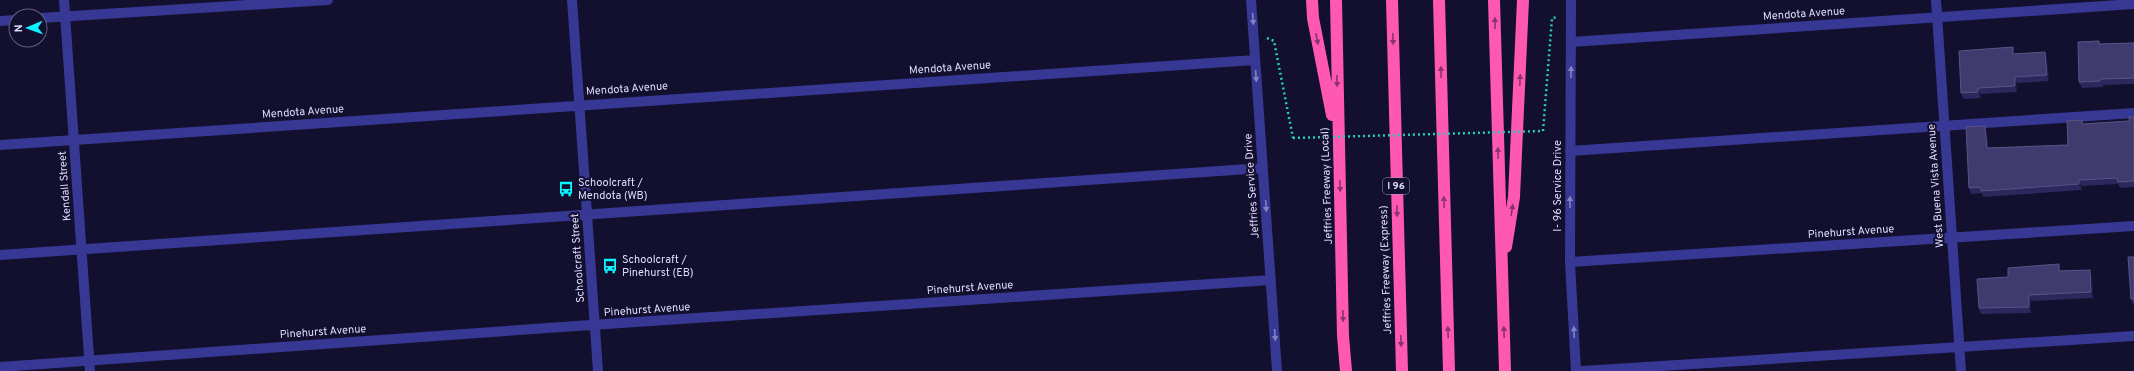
<svg xmlns="http://www.w3.org/2000/svg" width="2134" height="371" viewBox="0 0 2134 371" font-family="Overpass,sans-serif">
	<style>
		.lines { fill: none; stroke-linecap: round; stroke-linejoin: round }
		.path { stroke: #24cdb8; stroke-width: 2.5; stroke-dasharray: 2 3; stroke-linecap: butt }
		.minor { stroke: #363893; stroke-width: 10 }
		.highway { stroke: #ff58b2; stroke-width: 12 }
		.path-bridge { stroke: #24cdb8; stroke-width: 2.5; stroke-dasharray: 2 3; stroke-linecap: butt }
		.wall { fill: #2e275e }
		.shaded-wall { fill: #1b1544 }
		.building { fill: #413a6f; stroke: #5a5486 }
		.oneway { fill: #8282c4 }
		.oneway2 { fill: #893470 }
		.labels { text-anchor: middle; dominant-baseline: central; stroke-width: 4; stroke-linejoin: round; paint-order: stroke }
		.shield { fill: #130f2f; stroke: #a29fc1; stroke-width: 1 }
		.shield-label { font-size: 10px; font-weight: bold; fill: #dfddff }
		.street-label { font-size: 11px; fill: #dfddff; stroke: #130f2f }
		.poi-label { font-size: 11px; fill: #dfddff; stroke: #130f2f; text-anchor: start }
	</style>
	<rect width="100%" height="100%" fill="#130f2f"/>
	<g class="lines">
		<path class="path" d="M1267,38L1274,41L1293,138
			M1543,131L1552,18L1558,17"/>
		<path class="minor" d="M64,0L90,371
			M572,0L598,371
			M1251,0L1277,371
			M1571,0L1570,262L1576,371
			M1936,0L1961,371
			M40,18L328,0
			M0,21L16,20
			M1571,42L2134,4
			M0,145L1255,60
			M1570,151L2134,113
			M0,255L1263,168
			M1570,262L2134,226
			M0,367L576,326L1271,280
			M1582,371L2134,336"/>
		<path class="highway" d="M1312,0L1313,18L1332,115
			M1336,0L1343,336L1346,371
			M1392,0L1402,371
			M1439,0L1449,371
			M1494,0L1505,371
			M1506,247L1514,197L1523,0"/>
		<path class="path-bridge" d="M1293,138L1543,131"/>
	</g>
	<path class="wall" d="M2099,41L2100,44L2134,43V84L2103,85V87L2082,88L2079,82Z
		M2015,54L2047,58L2049,81L2017,83V92L1980,94L1981,98L1964,99L1961,93Z
		M2134,117V187L2120,188L2118,184L2081,186L2082,190L1983,197L1982,193L1971,194L1969,188L1987,132L1988,148L2068,145L2083,124L2129,121Z
		M2134,257V305H2133L2131,299Z
		M2061,270V271L2090,270L2092,276L2093,298L2031,301V313L1981,314L1979,308L2008,277Z"/>
	<path class="shaded-wall" d="M2045,52L2047,58L2049,81L2047,75Z
		M2015,77L2017,83V92L2015,86Z
		M1978,88L1980,94L1981,98L1978,92Z
		M1985,126L1987,132L1989,154L1987,148Z
		M2079,180L2081,186L2082,190L2079,184Z
		M2059,264L2061,270V278L2059,271Z
		M2090,270L2092,276L2093,298L2091,292Z
		M2029,295L2031,301V313L2029,307Z"/>
	<path class="building" d="M2099,41V44L2134,43V78L2100,79V81L2079,82L2078,42Z
		M2013,47V54L2045,52L2047,75L2015,77V86L1978,88V92L1961,93L1959,51Z
		M2129,117H2134V181L2118,182L2117,178L2079,180V184L1981,191V187L1969,188L1966,127L1985,126L1987,148L2068,145L2067,121L2082,120V124L2129,121Z
		M2128,257H2134V299H2131Z
		M2059,264V271L2090,270L2091,292L2029,295V307L1979,308L1977,279L2008,277V268Z"/>
	<defs><path id="oneway-solid" d="M-6-.8H1V-3.2L6.5 0L1 3.2V.8H-6Z"/></defs>
	<g class="oneway">
		<use href="#oneway-solid" transform="translate(1253 19) rotate(86)"/>
		<use href="#oneway-solid" transform="translate(1571 72) rotate(-89)"/>
		<use href="#oneway-solid" transform="translate(1256 76) rotate(86)"/>
		<use href="#oneway-solid" transform="translate(1570 202) rotate(-90)"/>
		<use href="#oneway-solid" transform="translate(1266 206) rotate(86)"/>
		<use href="#oneway-solid" transform="translate(1574 332) rotate(-93)"/>
		<use href="#oneway-solid" transform="translate(1275 335) rotate(86)"/>
	</g>
	<g class="oneway2">
		<use href="#oneway-solid" transform="translate(1495 23) rotate(-91)"/>
		<use href="#oneway-solid" transform="translate(1317 39) rotate(79)"/>
		<use href="#oneway-solid" transform="translate(1393 39) rotate(89)"/>
		<use href="#oneway-solid" transform="translate(1441 72) rotate(-91)"/>
		<use href="#oneway-solid" transform="translate(1520 80) rotate(-88)"/>
		<use href="#oneway-solid" transform="translate(1337 81) rotate(89)"/>
		<use href="#oneway-solid" transform="translate(1498 153) rotate(-91)"/>
		<use href="#oneway-solid" transform="translate(1340 186) rotate(88)"/>
		<use href="#oneway-solid" transform="translate(1444 202) rotate(-92)"/>
		<use href="#oneway-solid" transform="translate(1512 210) rotate(-81)"/>
		<use href="#oneway-solid" transform="translate(1397 211) rotate(89)"/>
		<use href="#oneway-solid" transform="translate(1343 316) rotate(89)"/>
		<use href="#oneway-solid" transform="translate(1448 332) rotate(-92)"/>
		<use href="#oneway-solid" transform="translate(1504 332) rotate(-92)"/>
		<use href="#oneway-solid" transform="translate(1401 341) rotate(88)"/>
	</g>
	<defs>
		<g id="bus-bare" transform="scale(1.2)"><path d="M-5-6H5V4H4V6H2V4H-2V6H-4V4H-5ZM-3.5-4V0h7V-4ZM-3.5 1.2v1.5H-2V1.2ZM2 1.2v1.5H3.5V1.2Z" fill="#09f5ff" stroke="#130f2f" stroke-width="2.5" paint-order="stroke"/></g>
	</defs>
	<g fill-rule="evenodd">
		<use href="#bus-bare" x="566" y="189"/>
		<use href="#bus-bare" x="610" y="266"/>
	</g>
	<g class="labels">
		<rect class="shield" x="1383" y="178" width="26" height="16" rx="3"/>
		<g class="shield-label">
			<text x="1396" y="186">I 96</text>
		</g>
		<g class="street-label">
			<text transform="translate(1804 14) rotate(-4)">Mendota Avenue</text>
			<text transform="translate(950 68) rotate(-4)">Mendota Avenue</text>
			<text transform="translate(627 89) rotate(-4)">Mendota Avenue</text>
			<text transform="translate(303 112) rotate(-4)">Mendota Avenue</text>
			<text transform="translate(65 186) rotate(-94)">Kendall Street</text>
			<text transform="translate(1252 186) rotate(-94)">Jeffries Service Drive</text>
			<text transform="translate(1327 186) rotate(-92)">Jeffries Freeway (Local)</text>
			<text transform="translate(1558 186) rotate(-90)">I- 96 Service Drive</text>
			<text transform="translate(1936 186) rotate(-94)">West Buena Vista Avenue</text>
			<text transform="translate(1851 232) rotate(-4)">Pinehurst Avenue</text>
			<text transform="translate(578 258) rotate(-94)">Schoolcraft Street</text>
			<text transform="translate(1386 270) rotate(-92)">Jeffries Freeway (Express)</text>
			<text transform="translate(970 288) rotate(-4)">Pinehurst Avenue</text>
			<text transform="translate(647 310) rotate(-4)">Pinehurst Avenue</text>
			<text transform="translate(323 332) rotate(-4)">Pinehurst Avenue</text>
		</g>
		<g class="poi-label">
			<text x="578" y="183">Schoolcraft /<tspan x="578" dy="13">Mendota (WB)</tspan></text>
			<text x="622" y="260">Schoolcraft /<tspan x="622" dy="13">Pinehurst (EB)</tspan></text>
		</g>
	</g>
	<g transform="translate(28 28) rotate(268)"><circle r="19" fill="#130f2f" stroke="#656182"/>
	<path d="M0-3L7 15L0 10L-7 15Z" fill="#09f5ff"/>
	<text y="-6" font-size="11" font-weight="bold" text-anchor="middle" fill="#dfddff">N</text>
	</g>
</svg>
